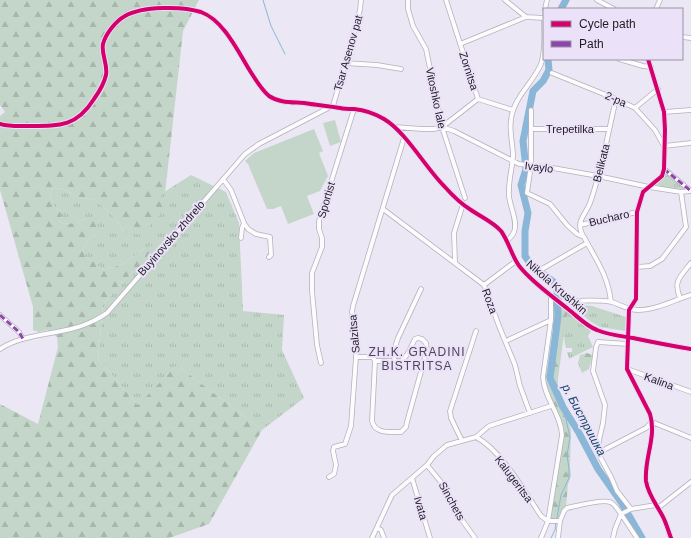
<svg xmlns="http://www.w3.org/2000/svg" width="691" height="538" viewBox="0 0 691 538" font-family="Helvetica,sans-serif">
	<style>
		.grass { fill: url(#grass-tufts) }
		.forest { fill: url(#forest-firs) }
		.pitch { fill: #c4d6c9 }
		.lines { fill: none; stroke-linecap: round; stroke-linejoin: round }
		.stream { stroke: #8ab7d7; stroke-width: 1 }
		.river { stroke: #8ab7d7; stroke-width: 7 }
		.minor-casing { stroke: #b4b1ba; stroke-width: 5.5 }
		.minor { stroke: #fcfbfd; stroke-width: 4 }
		.quiet { stroke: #8e44ad; stroke-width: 3; stroke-dasharray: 6 3; stroke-linecap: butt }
		.cycleway-casing { stroke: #ebe2f9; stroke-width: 6 }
		.cycleway { stroke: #d6006c; stroke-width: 4 }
		.labels { text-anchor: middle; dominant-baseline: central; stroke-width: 4; stroke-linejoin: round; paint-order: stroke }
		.street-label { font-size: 11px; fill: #1f1c24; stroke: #ebe2f9 }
		.neighbourhood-label { font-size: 12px; letter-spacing: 1px; fill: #4e4659; stroke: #ebe2f9 }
		.water-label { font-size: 12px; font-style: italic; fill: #124763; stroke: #ebe2f9 }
	</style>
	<defs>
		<pattern id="grass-tufts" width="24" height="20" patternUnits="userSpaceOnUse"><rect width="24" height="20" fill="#c4d6c9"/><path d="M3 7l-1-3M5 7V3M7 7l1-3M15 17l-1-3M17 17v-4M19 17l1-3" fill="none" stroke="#a8b7ac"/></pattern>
		<pattern id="forest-firs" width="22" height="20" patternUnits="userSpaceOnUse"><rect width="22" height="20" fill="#c4d6c9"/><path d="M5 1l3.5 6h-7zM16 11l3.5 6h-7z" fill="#a8b7ac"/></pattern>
	</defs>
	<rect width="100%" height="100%" fill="#ece7f4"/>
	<path class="grass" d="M664,169L691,191L649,187L662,176Z
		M191,175L226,192L239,223L243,311L284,315L282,350L304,398L262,430L177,365L139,406L98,359L103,305L120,284L143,263L146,248L121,265L102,270L94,261L87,259L83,251L90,237L96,235L86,218L76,223L60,224L62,214L53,205L50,193L53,188L63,189L78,197L96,200L114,217L124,232L161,194Z
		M570,304L592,306L626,317L625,331L600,327L591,322Z
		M569,312L591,331L588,336L593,347L569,359L567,352H572V348H566C563,337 562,323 569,312Z"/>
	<path class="forest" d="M0,0H199L183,31L165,194H161L163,211L142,235L124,232L114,217L96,200L78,197L63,189L53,188L50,193L53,205L62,214L60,224L76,223L86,218L95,222L99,230L96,235L90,237L83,251L87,259L94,261L102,270L121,265L146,248L155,244L143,263L120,284L103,305L98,359L138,405L177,365L262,430L209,524L169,538H0V404L38,424L58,347L57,337L47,330L39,332L33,330V307L0,190V116L5,112L0,105Z
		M553,300L569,312L566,318L558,379V387L571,430L570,465L571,476L568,484L566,508L562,510L558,519H550L564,428L547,391L546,375L553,331Z
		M587,353L593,355L589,369L582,373L578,363L580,355Z"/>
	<path class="pitch" d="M335,120L341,142L330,146L323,123Z
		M314,129L323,151L319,153L328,176L320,191L307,196L314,214L288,224L281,206L273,209H267L248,164L245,161L254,153Z"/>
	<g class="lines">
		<path class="stream" d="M263,0L271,26L285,54
			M548,60L550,59
			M526,189V169
			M525,200V195
			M557,518L561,495L569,478V469L567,455L570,437L563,407
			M551,538L555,530L556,522"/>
		<path class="river" d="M561,9L566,0
			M548,59L549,70L543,81L533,91L523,141L526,169L521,185L528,213L525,231V256L531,265L555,283L557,291L558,316L550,378L563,407L579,433L598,469L621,502L642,538"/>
		<g class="minor-casing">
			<path id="minor" d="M408,0V9L413,26L426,49L442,127L465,198
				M446,0L478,99
				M505,0L526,17
				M597,0L614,9
				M545,9L547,0
				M656,9L660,0
				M682,37L691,38
				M460,44L526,17L544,18
				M619,59L643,66L651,67
				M648,59L664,112L665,130L664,169L662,176L643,192L637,212L636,299L629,310L627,369L650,414C657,437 644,458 646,481C648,494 656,504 662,515C666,522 668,530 671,538
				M345,63L377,65L401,69
				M552,73L616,99L635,108L655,130L664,146L691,143
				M478,99L513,110
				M333,106L360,10L361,0
				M635,108L658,89
				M531,110V165L527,193L550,204L567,225L577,234L584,237C596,260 608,275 611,302
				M664,112L691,110
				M0,124C10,127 21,126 31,126C61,126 77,126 94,99C99,92 104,84 106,75C108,64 101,54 103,44C106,33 116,21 125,16C142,6 183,6 201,12C225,21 239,54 252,74C257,82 262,90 269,96C279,103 293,102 304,103C316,105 328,106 340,108C344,109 349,109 354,109C364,110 374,113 384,119C406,132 425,167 444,186C452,195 461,204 471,210C481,217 493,222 501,231C509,242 512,257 520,267C533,283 552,296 568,309C577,316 586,326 597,330C609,335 621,336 633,338C652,342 672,346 691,349
				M395,127L422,129H434L442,127L454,131L519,164L553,168L598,176L649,187L681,192L691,191
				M442,127L478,99
				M531,129H609
				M664,169L691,191
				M223,179L231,190L244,223L248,229L256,234L270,237L271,255L269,257
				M383,209L484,285L499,326L515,365L520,386L530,413
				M580,225L637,212
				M583,236C575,221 585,216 590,203C602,169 608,133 616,99
				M241,238L242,228L244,223
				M507,241C509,239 513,235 514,232C518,221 510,207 509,196C508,182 512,170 513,156C513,144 509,132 511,120C513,98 533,83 541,64C546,50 544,32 544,18
				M455,262L454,233L463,204
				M637,267L650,266L662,259L686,227L681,192
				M542,269L587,243
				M484,285L516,261
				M680,298C673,281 680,277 691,263
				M559,302C576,301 595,299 612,302C621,305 628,310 638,310C656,310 674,300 691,295
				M0,315L19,332L23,339
				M506,341L551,320
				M628,344L598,342L596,347L593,371L605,405L603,423L599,440L598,453L611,477L617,491L631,509
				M0,349C28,331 64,336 93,321C98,319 102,316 107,313L245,154L259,144L332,106
				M356,357H373L375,361L372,421C375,434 389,432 401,432L406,427L407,422L427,350L426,343L422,339L418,338L415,339C411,346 408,357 401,361H375
				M394,361L395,347L398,338L421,289
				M321,363L317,345L312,291V273L322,247V238L319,229V221L321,214L354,109
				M627,369L691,392
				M476,437C501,450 525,492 541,516L548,521H560L564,511L567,508C577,506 601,499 610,502C615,504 618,510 621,514L631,509L656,505
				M462,441L451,418L450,411L476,331
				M598,453L646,428L652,422L691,438
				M427,465L445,487L459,516L475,538
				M329,477L334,474L336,465L333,451L334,447L345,444L351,426L356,357L352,312L353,306L404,138
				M412,478L430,538
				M658,508L691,482
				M621,514L637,538
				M377,528L381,530L384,538
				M372,538L392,495L427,465L434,456L447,445L476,437L489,426L551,406
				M541,538L548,521L562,435C561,414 544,398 543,377L551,320V296
				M558,538L560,521
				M613,538L615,529L621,514"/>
		</g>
		<use href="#minor" class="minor"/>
		<path class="quiet" d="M664,169L691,191
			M0,315L19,332L23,339"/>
		<g class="cycleway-casing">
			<path id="cycleway" d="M648,59L664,112L665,130L664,169L662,176L643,192L637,212L636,299L629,310L627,369L650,414C657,437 644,458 646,481C648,494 656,504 662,515C666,522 668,530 671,538
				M0,124C10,127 21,126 31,126C61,126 77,126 94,99C99,92 104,84 106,75C108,64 101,54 103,44C106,33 116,21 125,16C142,6 183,6 201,12C225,21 239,54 252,74C257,82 262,90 269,96C279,103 293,102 304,103C316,105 328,106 340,108C344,109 349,109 354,109C364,110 374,113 384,119C406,132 425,167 444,186C452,195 461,204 471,210C481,217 493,222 501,231C509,242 512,257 520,267C533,283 552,296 568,309C577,316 586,326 597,330C609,335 621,336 633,338C652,342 672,346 691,349"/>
		</g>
		<use href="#cycleway" class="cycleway"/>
	</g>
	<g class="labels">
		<g class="street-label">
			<text transform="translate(348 53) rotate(-74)">Tsar Asenov pat</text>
			<text transform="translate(469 71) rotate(72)">Zornitsa</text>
			<text transform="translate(436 98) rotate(78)">Vitoshko lale</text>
			<text transform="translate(616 99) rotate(24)">2-ра</text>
			<text x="570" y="129">Trepetilka</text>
			<text transform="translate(601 163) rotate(-76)">Belikata</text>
			<text transform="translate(539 167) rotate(7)">Ivaylo</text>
			<text transform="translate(326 200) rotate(-74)">Sportist</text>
			<text transform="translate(609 218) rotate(-13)">Bucharo</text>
			<text transform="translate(171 238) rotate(-49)">Buyinovsko zhdrelo</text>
			<text transform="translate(557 287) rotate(41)">Nikola Krushkin</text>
			<text transform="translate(490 301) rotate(70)">Roza</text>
			<text transform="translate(354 334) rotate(-95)">Salzitsa</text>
			<text transform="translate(659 381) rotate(20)">Kalina</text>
			<text transform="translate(514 479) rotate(53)">Kalugeritsa</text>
			<text transform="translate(452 501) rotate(61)">Sinchets</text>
			<text transform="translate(421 508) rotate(74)">Ivata</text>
		</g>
		<g class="neighbourhood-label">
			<text x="417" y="352">ZH.K. GRADINI<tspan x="417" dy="14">BISTRITSA</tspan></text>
		</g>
		<g class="water-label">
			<text transform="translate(584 420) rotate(62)">р. Бистришка</text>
		</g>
	</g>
	<rect x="543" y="8" width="140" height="52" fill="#ebe2f9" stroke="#9993a4"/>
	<rect x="551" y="21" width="20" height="6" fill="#d6006c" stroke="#9993a4"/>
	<text x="579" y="28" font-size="12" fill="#1f1c24">Cycle path</text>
	<rect x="551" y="41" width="20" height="6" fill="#8e44ad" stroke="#9993a4"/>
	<text x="579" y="48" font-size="12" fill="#1f1c24">Path</text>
</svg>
